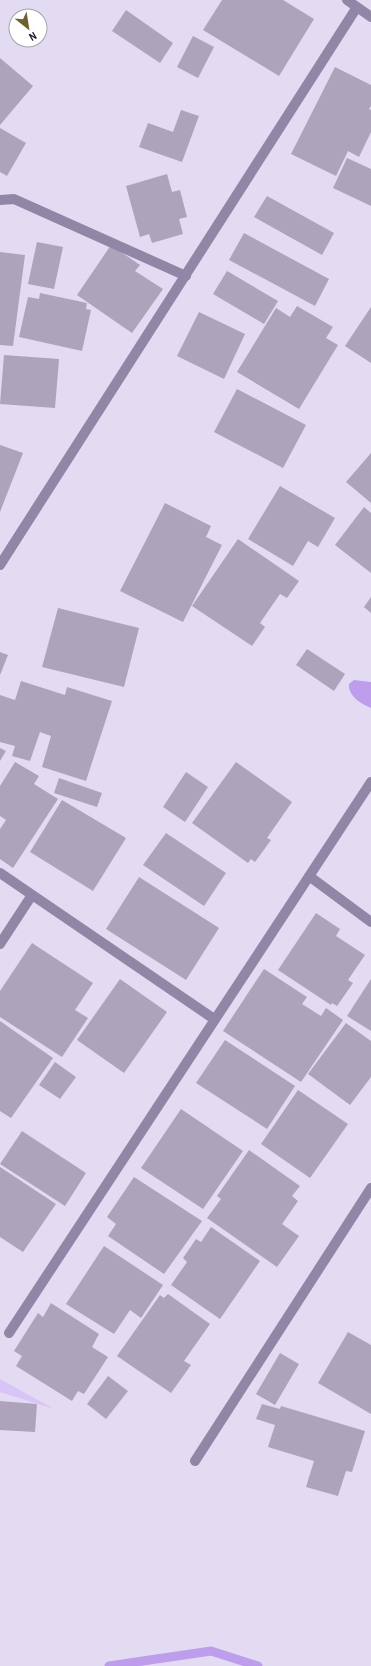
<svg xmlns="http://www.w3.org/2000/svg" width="371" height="1666" viewBox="0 0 371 1666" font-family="'Archivo Narrow',sans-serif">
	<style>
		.green { fill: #d8c4f8 }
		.water { fill: #bd9dec }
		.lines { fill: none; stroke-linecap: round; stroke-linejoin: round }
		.stream { stroke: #bd9dec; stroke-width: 9 }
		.building { fill: #ada4bb }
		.street { stroke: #9286a7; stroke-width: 10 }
	</style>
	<rect width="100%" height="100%" fill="#e3dbf2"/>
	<path class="green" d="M0,1379L54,1409L0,1392Z"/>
	<path class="water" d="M354,680L371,682V708C361,704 348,696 349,684Z"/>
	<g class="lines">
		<path class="stream" d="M109,1666L211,1651L258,1666"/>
	</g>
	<path class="building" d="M222,0H283L314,19L279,76L203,30Z
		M126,10L173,43L160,63L112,31Z
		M193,36L214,47L198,78L177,67Z
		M0,58L33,86L0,125Z
		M335,67L371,85V106L369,109L371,110V132L359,157L348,151L336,176L291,154Z
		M181,110L199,116L182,162L139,147L148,123L173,132Z
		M0,128L26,143L7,176L0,172Z
		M347,158L371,169V206L333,188Z
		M167,174L172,192L180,190L187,217L179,219L183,234L152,243L149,234L140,237L126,186Z
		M267,196L334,233L322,255L254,217Z
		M244,233L329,279L315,306L229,260Z
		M37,242L63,247L54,289L28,284Z
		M111,245L140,265L135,271L163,289L132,333L77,295Z
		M0,252L25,255L13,346L0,345Z
		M227,271L278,301L264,324L213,294Z
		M40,293L87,303L86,309L91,310L82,351L19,337L28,297L39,299Z
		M297,306L333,327L326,338L338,345L299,409L237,372L276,308L290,317Z
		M371,307V363L345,346Z
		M199,312L245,334L224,379L177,356Z
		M4,355L59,359L55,408L0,404Z
		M237,389L306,425L283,468L214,432Z
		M0,445L23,453L0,512Z
		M371,453V503L346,482Z
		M280,486L335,518L318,547L308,541L293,566L248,539Z
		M165,503L211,526L206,537L222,545L183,622L120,591Z
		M364,507L371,513V573L335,545Z
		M238,539L299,581L287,598L280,594L260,623L265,627L252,646L192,606Z
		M371,597V613L364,607Z
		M58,608L139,628L124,687L42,667Z
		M307,649L345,674L334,691L296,665Z
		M0,652L8,655L0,675Z
		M21,681L65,695L67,687L112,701L86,781L42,767L51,736L40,732L30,761L12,756L15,746L0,742V695L15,700Z
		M0,748L6,751L0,761Z
		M15,762L39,776L34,784L58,799L13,868L0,859V829L6,820L0,816V786Z
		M236,762L292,802L267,838L271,840L255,862L251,859L248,863L192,823Z
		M186,772L208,787L185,822L163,807Z
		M59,778L102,793L97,807L54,793Z
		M62,800L126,838L93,891L30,852Z
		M166,833L226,873L204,906L143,865Z
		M139,877L219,928L186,980L106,929Z
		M316,913L340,929L336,936L365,955L348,980L353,983L337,1006L332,1003L331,1005L278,970Z
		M32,943L93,983L75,1010L88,1018L62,1057L0,1017V991Z
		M264,969L307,997L302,1004L321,1016L326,1008L343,1020L301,1082L223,1031Z
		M120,979L167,1012L124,1073L77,1040Z
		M371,979V1031L347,1016Z
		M0,1021L53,1058L11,1118L0,1111Z
		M346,1023L371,1041V1077L350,1105L308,1074Z
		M225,1040L295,1086L267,1129L196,1083Z
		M55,1062L76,1077L60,1099L39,1085Z
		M298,1090L348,1124L310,1178L261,1144Z
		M181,1109L243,1151L203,1209L141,1168Z
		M22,1131L86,1173L65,1206L0,1164Z
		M249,1150L300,1186L292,1196L298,1201L282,1224L299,1236L277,1267L207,1218L221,1199L217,1196Z
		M0,1167L56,1204L23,1252L0,1237Z
		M134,1177L202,1221L164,1274L108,1236L116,1224L107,1217Z
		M211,1227L260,1261L220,1319L171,1285L187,1262L183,1258L196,1239L201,1242Z
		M104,1246L163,1285L141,1318L130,1310L114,1334L66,1304Z
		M168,1294L210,1324L184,1361L191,1365L171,1393L117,1356L160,1295L164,1298Z
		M51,1303L99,1334L92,1347L108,1357L84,1394L78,1391L72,1401L16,1366L22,1356L14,1351L38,1313L43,1317Z
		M348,1332L371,1345V1414L318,1383Z
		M280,1353L299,1364L275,1405L256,1394Z
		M108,1376L128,1391L106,1419L87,1404Z
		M0,1401L37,1404L35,1432L0,1430Z
		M262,1404L280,1409L281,1406L365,1431L352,1472L346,1471L338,1496L306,1487L314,1461L268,1447L275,1425L256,1419Z"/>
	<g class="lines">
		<path class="street" d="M347,0L371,17
			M0,200L14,199L186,276
			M0,565L357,7
			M0,873L214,1019
			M309,876L371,922
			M0,944L32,895
			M9,1333L371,782
			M195,1461L371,1188"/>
	</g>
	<g transform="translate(28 28) rotate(150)"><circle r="19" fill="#ffffff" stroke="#a5a4a7"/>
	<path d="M0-3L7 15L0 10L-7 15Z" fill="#6f602d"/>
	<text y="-6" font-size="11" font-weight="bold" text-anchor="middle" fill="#1e1b24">N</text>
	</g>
</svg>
